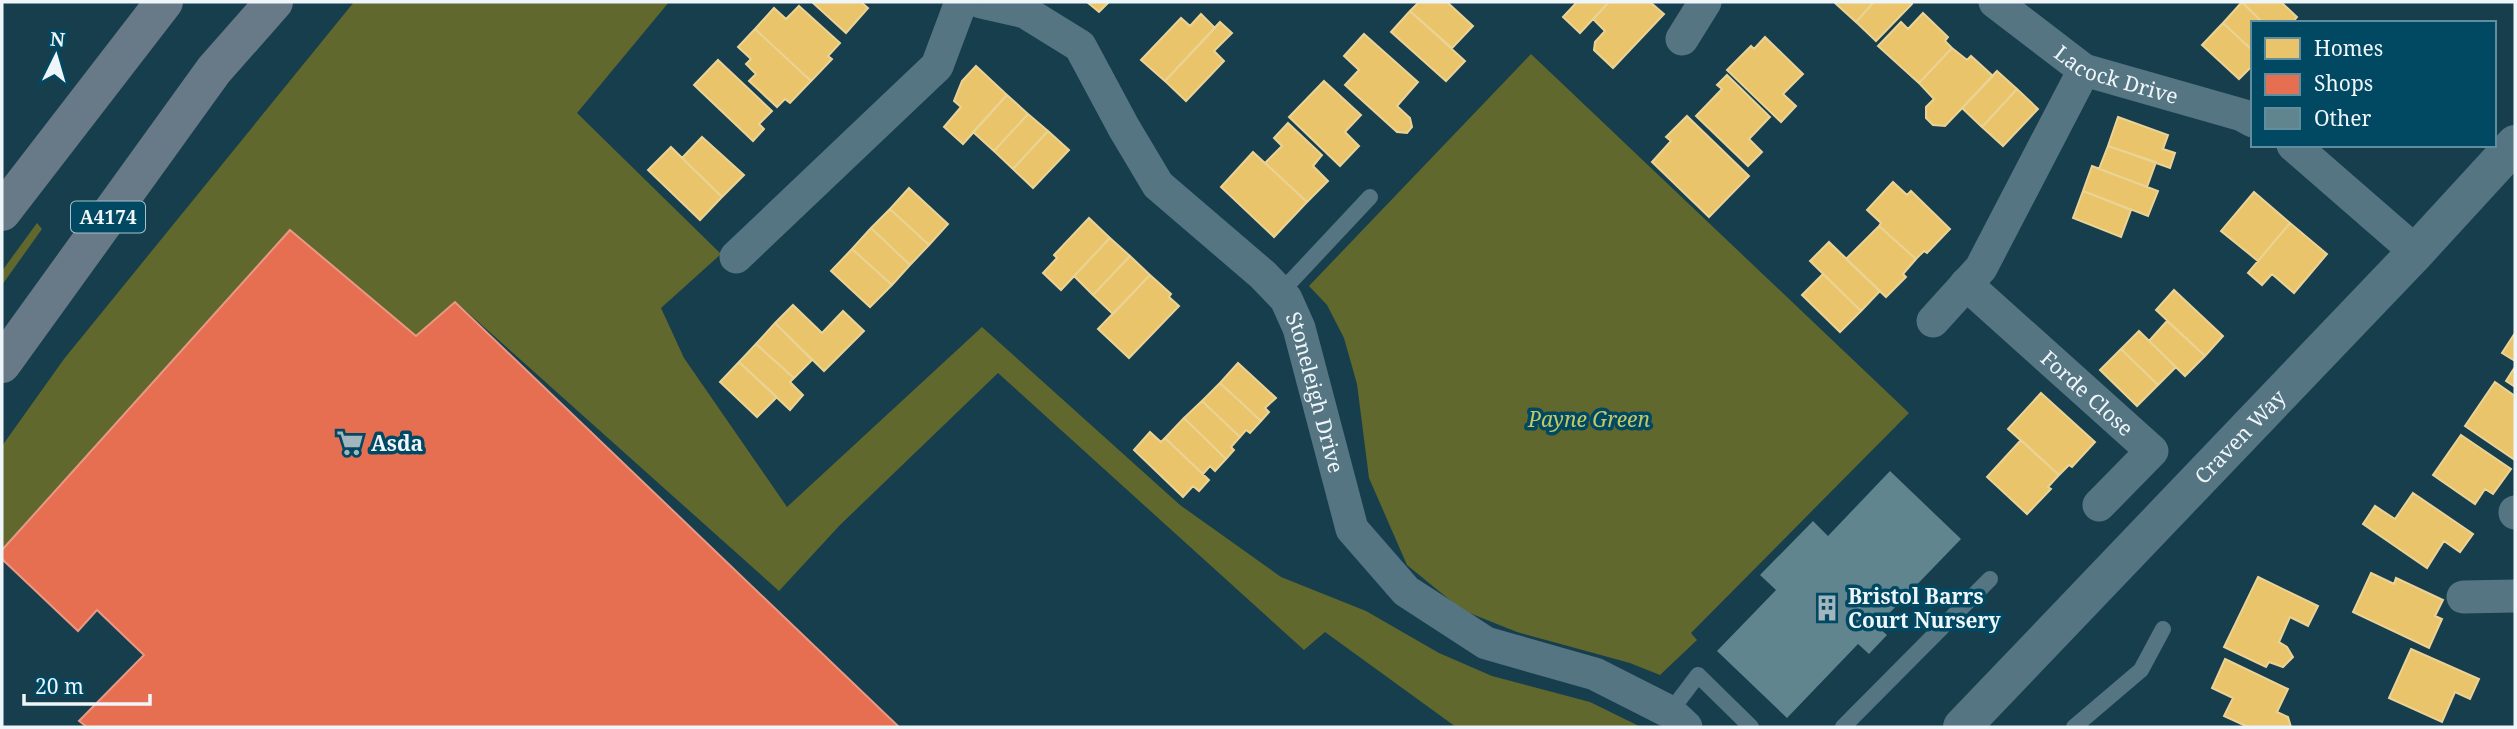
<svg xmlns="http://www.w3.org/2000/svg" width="2517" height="729" viewBox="0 0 2517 729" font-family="'Noto Serif',serif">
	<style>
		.green { fill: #61682d }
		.homes { fill: #e9c46a; stroke: #ebd395; stroke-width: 2 }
		.shops { fill: #e76f51; stroke: #e99884; stroke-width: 2 }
		.building { fill: #61858f }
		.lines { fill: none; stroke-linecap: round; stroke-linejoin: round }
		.lane { stroke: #567583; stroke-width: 16 }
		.street { stroke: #567583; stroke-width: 33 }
		.secondary { stroke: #567583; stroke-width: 38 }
		.highway { stroke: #687988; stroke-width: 38 }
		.labels { text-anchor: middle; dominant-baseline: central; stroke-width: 7; stroke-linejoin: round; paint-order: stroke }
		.shield { fill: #014863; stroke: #a8c2cd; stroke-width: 2 }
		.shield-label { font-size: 19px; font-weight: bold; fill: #eff6fa }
		.street-label { font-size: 21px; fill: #eff6fa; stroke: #014863 }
		.park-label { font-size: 21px; font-style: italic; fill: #c4c864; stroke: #014863 }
		.poi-label { font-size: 21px; font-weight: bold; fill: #eff6fa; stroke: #014863; text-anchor: start }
	</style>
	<rect width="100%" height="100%" fill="#173e4d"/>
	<path class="green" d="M354,2H669L577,113L721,254L661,308L684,358L787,507L982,327L1180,505L1281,577L1366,611L1439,653L1492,676L1590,702L1641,727H1456L1325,632L1304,650L998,373L840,525L779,591L456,302L416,336L290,230L2,550V446L64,359Z
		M1531,54L1909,413L1691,633L1697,640L1660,675L1630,663L1517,632L1462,610L1407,565L1369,478L1357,384L1344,338L1327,305L1309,286Z
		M37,223L42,229L2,285V271Z"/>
	<path class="homes" d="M812,2H861L868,8L846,33Z
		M1087,2H1109L1099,12Z
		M1419,2H1447L1473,26L1452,48L1410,11Z
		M1577,2H1609L1580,33L1563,17Z
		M1609,2H1650L1664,14L1613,68L1594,50L1595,42L1605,31L1593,19Z
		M1837,2H1874L1856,22L1835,3Z
		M1874,2H1909L1912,4L1876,41L1856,22Z
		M2242,2L2263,23H2253V51L2223,23Z
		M2242,2H2281L2297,17L2292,23H2263Z
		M799,6L840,43L828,56L832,59L811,81L755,29L774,8L786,19Z
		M1410,11L1465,61L1446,81L1391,32Z
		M1923,13L1948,37L1945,41L1952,48L1919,83L1878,46L1901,22L1908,29Z
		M1201,14L1215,28L1165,81L1141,60L1181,18L1190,26Z
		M1220,22L1232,33L1214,51L1224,61L1186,101L1165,81Z
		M2223,23L2253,51V65L2239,79L2202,45Z
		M755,29L811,81L790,103L785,99L777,107L749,81L756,74L746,64L751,59L738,47Z
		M1364,34L1418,82L1397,106L1410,118L1412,127L1407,133L1397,132L1345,85L1359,70L1344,56Z
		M1765,37L1803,74L1783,94L1796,106L1781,122L1727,70L1751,46L1754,49Z
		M1952,48L1967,60L1971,56L1993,76L1945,126L1933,125L1926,118V107L1934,99L1919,83Z
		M718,60L772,111L759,124L764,129L753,141L694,85Z
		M976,66L1007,95L963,144L944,127L961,107L954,101L962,81Z
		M1997,71L2017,89L1982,127L1962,108Z
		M1727,75L1770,117L1749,139L1762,152L1748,166L1696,116L1722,89L1717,85Z
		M1324,81L1361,115L1345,132L1359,146L1340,166L1289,117Z
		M2017,89L2038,109L2003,146L1982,127Z
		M1007,95L1028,114L994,151L973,132Z
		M1028,114L1048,131L1013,169L994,151Z
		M1687,116L1749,176L1709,217L1652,162L1671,141L1666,137Z
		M2118,117L2168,135L2163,149L2175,153L2170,168L2108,146Z
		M1288,123L1322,155L1313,166L1328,181L1307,202L1265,163L1282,146L1274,138Z
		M1048,131L1069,150L1033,188L1013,169Z
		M702,137L744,175L722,197L682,158Z
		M2108,146L2156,162L2147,187L2099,169Z
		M671,147L722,197L700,220L648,170Z
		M1253,152L1307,202L1274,237L1221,187Z
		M2092,166L2158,191L2148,216L2083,191Z
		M1893,182L1907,195L1911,191L1950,229L1927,253L1924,251L1916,259L1879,226L1881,223L1867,210Z
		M909,188L948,224L929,245L890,209Z
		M2083,191L2131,210L2121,237L2073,218Z
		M2254,192L2290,223L2258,261L2221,231Z
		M890,209L929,245L910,265L871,228Z
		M1089,218L1110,238L1061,290L1043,273L1057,258L1054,255Z
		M2290,223L2327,254L2294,293L2272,274L2262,285L2248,273Z
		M1879,226L1916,259L1903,274L1906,277L1886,297L1846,259Z
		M871,228L910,265L892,285L852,249Z
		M1110,238L1130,256L1093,295L1074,276Z
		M1829,242L1880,291L1861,311L1810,261Z
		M852,249L892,285L870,307L831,271Z
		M1130,256L1150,275L1113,314L1093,295Z
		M1823,274L1861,311L1840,332L1802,295Z
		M1150,275L1171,294L1169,297L1179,306L1129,358L1098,329Z
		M2174,290L2223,336L2205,356L2156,310Z
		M793,305L822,333L843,311L864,331L824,371L775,323Z
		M2167,321L2205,356L2185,376L2149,341Z
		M775,323L812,360L794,378L756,344Z
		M2139,331L2176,367L2158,385L2121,349Z
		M2515,333V361L2502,353Z
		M756,344L794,378L790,382L803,395L790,410L739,362Z
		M2121,349L2158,385L2137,406L2100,370Z
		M739,362L777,397L757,417L720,382Z
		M1238,363L1276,398L1265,408L1269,412L1261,421L1220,383Z
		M2515,367V387L2506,381Z
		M2495,382L2515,396V460L2465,426Z
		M1220,383L1261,421L1250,433L1246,430L1240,437L1202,401Z
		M2041,393L2095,442L2072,467L2069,465L2059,475L2008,429Z
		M1202,401L1240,437L1231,447L1234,450L1226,459L1184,418Z
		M1184,418L1226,459L1215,471L1210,466L1203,474L1165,438Z
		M1150,432L1161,442L1165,438L1209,480L1199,491L1193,486L1183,497L1134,450Z
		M2461,435L2511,469L2493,494L2485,489L2475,504L2433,475Z
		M2021,440L2059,475L2048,487L2051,489L2027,514L1987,477Z
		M2413,493L2473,534L2460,552L2444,541L2427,568L2363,524L2375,506L2395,519Z
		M2371,573L2394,584L2396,578L2443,600L2435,616L2442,619L2429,648L2353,612Z
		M2258,577L2318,606L2308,626L2290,617L2279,642L2287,647L2293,657L2283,667L2269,662L2266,667L2224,647Z
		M2411,649L2479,679L2470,699L2455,692L2442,722L2389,698Z
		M2225,659L2288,689L2277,712L2288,717L2291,727H2248L2224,716L2233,698L2212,688Z"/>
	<path class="shops" d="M290,230L416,336L455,302L899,727H87L79,721L144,655L97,610L78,631L2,559V550Z"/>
	<path class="building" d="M1890,471L1961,539L1877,626L1887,635L1869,654L1858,644L1787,718L1717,651L1776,590L1760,575L1813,521L1828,536Z"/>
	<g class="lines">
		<path class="lane" d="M1280,293L1370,197
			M1670,712L1698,675L1751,727
			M1843,727L1990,579
			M2074,727L2141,670L2163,629"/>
		<g class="street">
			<path id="s1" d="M981,2L1025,12L1080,46L1124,128L1158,185L1263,275L1286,299L1299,328L1352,529L1406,591L1486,643L1595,674L1670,712L1686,727"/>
			<path id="s2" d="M1995,2L2084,70L2242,115L2253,121"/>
			<path d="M1682,39L1705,2"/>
			<path d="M2293,145L2416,252"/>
			<path d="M736,257L937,66L961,2"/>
			<path id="s3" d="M1966,284L2152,451L2099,505"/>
			<path d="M1933,321L1981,268L2084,70"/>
			<path d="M2515,512V513"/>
			<path d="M2463,597L2515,596"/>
		</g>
		<path class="secondary" id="s4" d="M1962,727L2416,252L2515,144"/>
		<path class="highway" d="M2,212L164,2
			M2,364L214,70L274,2"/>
	</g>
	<defs>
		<g id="supermarket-bare" transform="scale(2.1)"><path d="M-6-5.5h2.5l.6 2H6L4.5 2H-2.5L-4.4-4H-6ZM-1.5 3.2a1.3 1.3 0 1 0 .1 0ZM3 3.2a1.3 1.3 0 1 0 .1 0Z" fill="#a3b6bd" stroke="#014863" stroke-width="2.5" paint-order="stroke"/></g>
		<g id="building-bare" transform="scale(2.1)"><path d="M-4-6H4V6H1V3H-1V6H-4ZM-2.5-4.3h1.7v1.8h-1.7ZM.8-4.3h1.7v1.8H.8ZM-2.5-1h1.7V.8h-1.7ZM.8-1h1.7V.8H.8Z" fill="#a3b6bd" stroke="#014863" stroke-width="2.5" paint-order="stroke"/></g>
	</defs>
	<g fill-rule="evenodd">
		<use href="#supermarket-bare" x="350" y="443"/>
		<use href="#building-bare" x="1827" y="608"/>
	</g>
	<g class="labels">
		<rect class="shield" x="71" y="201.5" width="74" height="31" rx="5"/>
		<g class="shield-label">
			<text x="108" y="217">A4174</text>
		</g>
		<g class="street-label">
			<text stroke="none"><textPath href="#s2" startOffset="144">Lacock Drive</textPath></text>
			<text stroke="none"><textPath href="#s1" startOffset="539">Stoneleigh Drive</textPath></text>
			<text stroke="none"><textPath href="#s3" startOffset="163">Forde Close</textPath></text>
			<text stroke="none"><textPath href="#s4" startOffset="402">Craven Way</textPath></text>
		</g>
		<g class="park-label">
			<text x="1589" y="419">Payne Green</text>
		</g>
		<g class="poi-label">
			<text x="371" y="443">Asda</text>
			<text x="1848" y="596">Bristol Barrs<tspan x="1848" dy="24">Court Nursery</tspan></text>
		</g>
	</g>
	<rect width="2517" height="729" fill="none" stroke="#eff6fa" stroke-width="7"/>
	<rect x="2251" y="21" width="245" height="126" fill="#014863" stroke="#608e9f" stroke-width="2"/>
	<rect x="2265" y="38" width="35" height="21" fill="#e9c46a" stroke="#608e9f" stroke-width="2"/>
	<text x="2314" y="56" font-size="21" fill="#eff6fa">Homes</text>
	<rect x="2265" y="74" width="35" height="21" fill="#e76f51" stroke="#608e9f" stroke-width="2"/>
	<text x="2314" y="91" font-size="21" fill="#eff6fa">Shops</text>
	<rect x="2265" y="108" width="35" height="21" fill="#61858f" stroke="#608e9f" stroke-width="2"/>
	<text x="2314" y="126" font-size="21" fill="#eff6fa">Other</text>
	<g transform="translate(56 56) rotate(5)" stroke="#014863" stroke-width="5" paint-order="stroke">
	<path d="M0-5L12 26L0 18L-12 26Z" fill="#eff6fa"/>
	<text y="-10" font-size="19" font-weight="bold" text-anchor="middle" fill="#eff6fa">N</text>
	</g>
	<path d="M24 694v10h126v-10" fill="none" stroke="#eff6fa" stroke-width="3.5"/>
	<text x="35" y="694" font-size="21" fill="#eff6fa" stroke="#014863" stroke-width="5" paint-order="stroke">20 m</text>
</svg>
